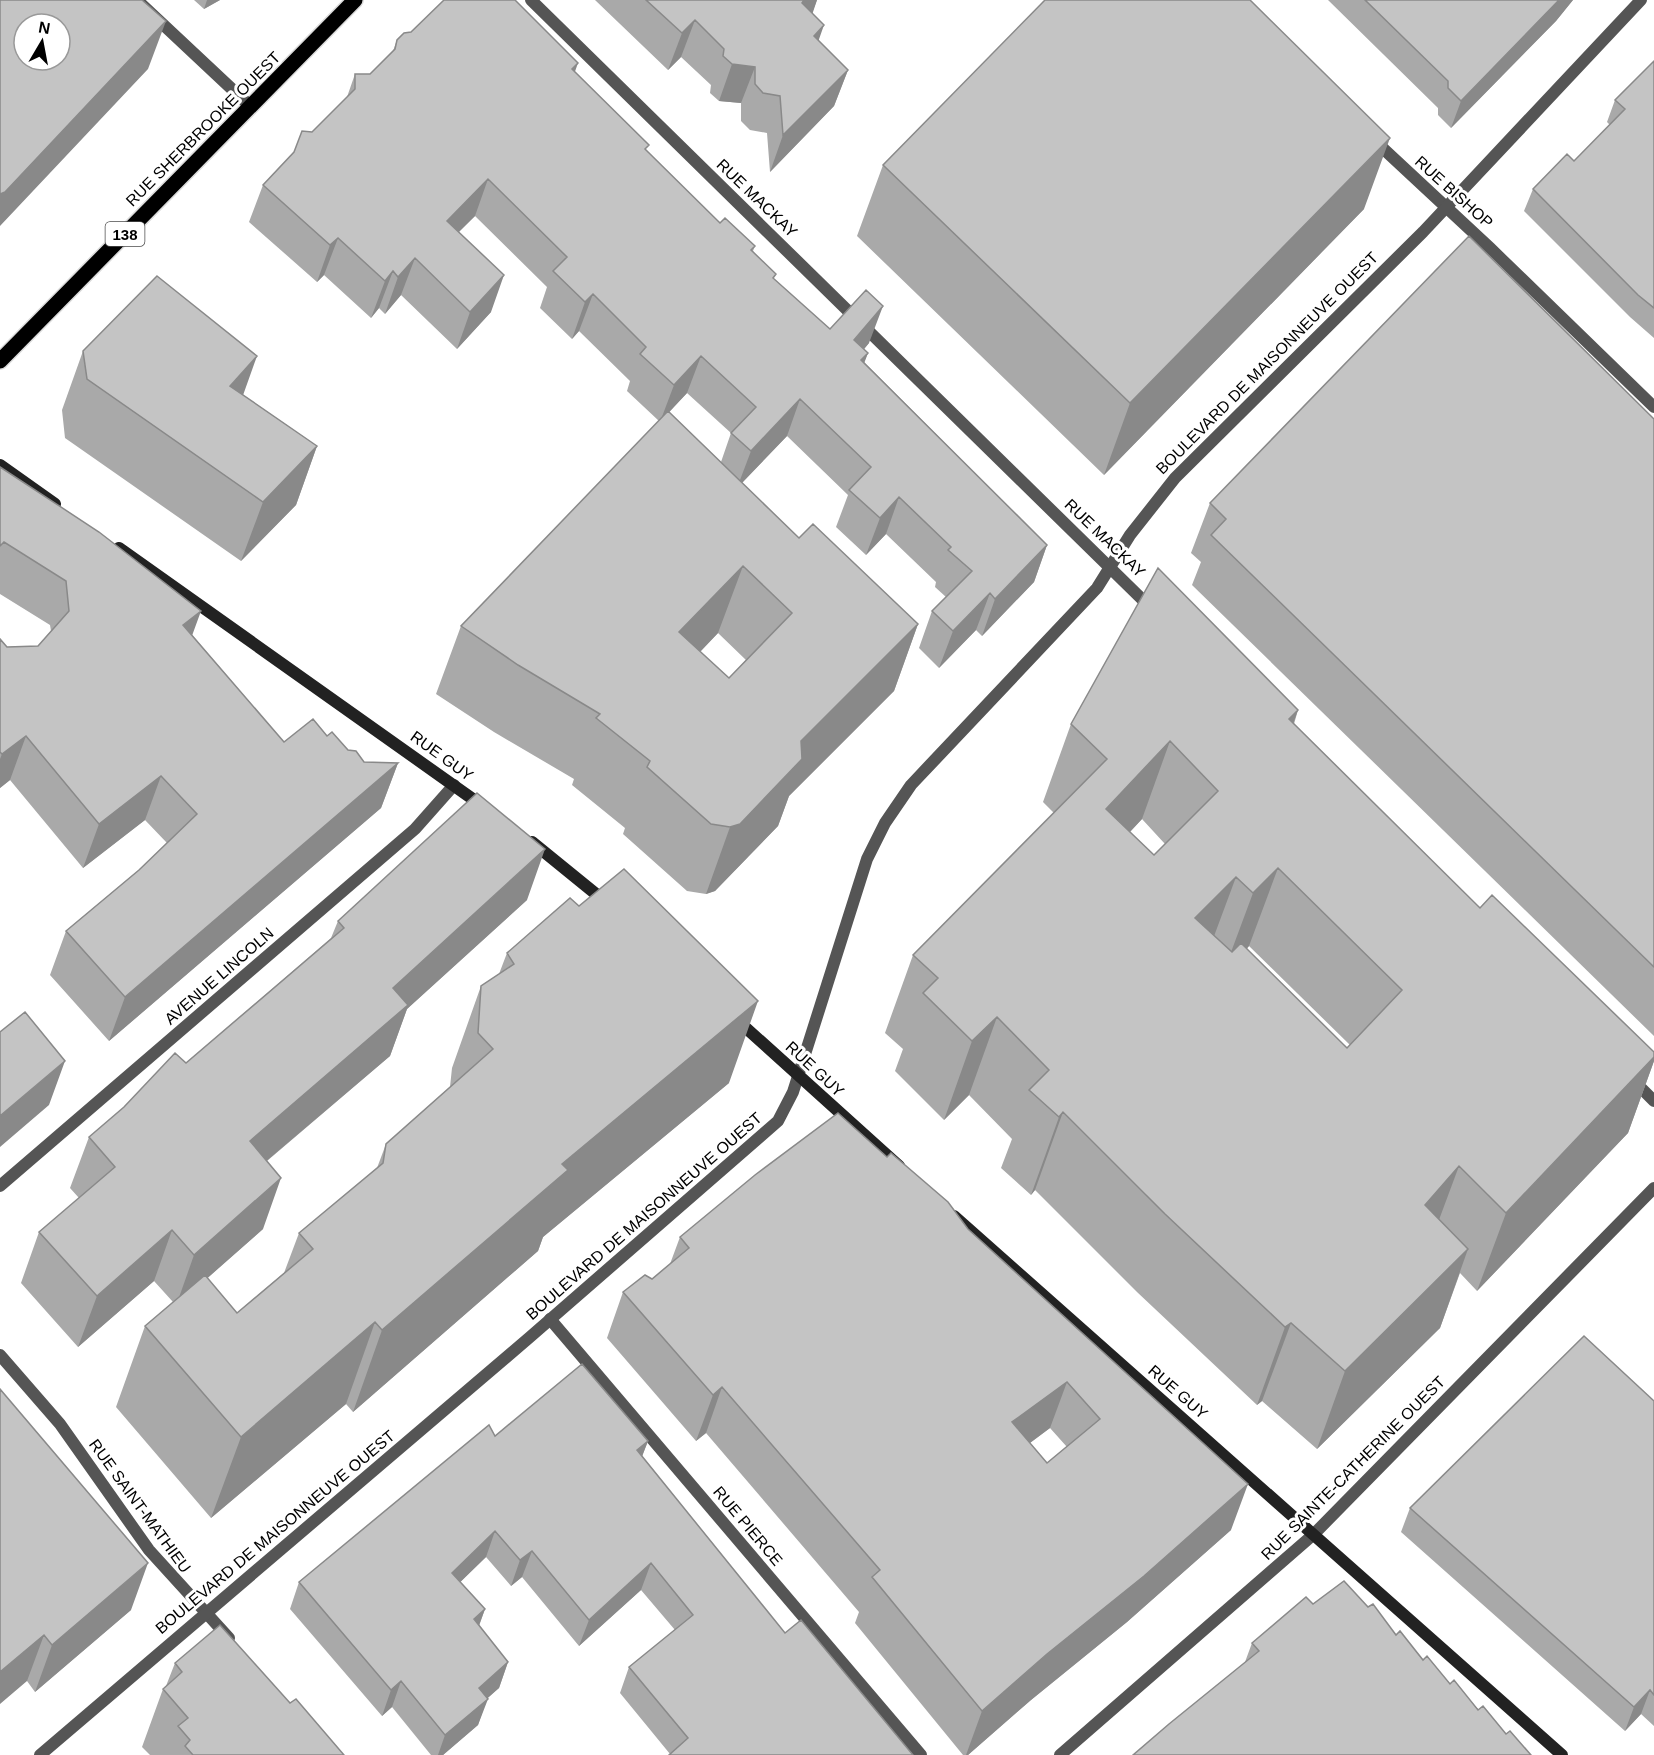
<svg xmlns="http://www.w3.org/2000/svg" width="1654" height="1755" viewBox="0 0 1654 1755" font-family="Helvetica,sans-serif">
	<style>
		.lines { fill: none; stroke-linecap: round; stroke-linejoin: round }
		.primary-casing { stroke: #dbdbdb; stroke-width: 18 }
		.minor { stroke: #555; stroke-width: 12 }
		.tertiary { stroke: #555; stroke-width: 12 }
		.secondary { stroke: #222; stroke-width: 12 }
		.primary { stroke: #000; stroke-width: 15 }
		.wall { fill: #a9a9a9; fill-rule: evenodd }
		.shaded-wall { fill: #898989 }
		.building { fill: #c4c4c4; stroke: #898989; stroke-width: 1.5; fill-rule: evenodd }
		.labels { text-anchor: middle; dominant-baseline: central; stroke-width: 6; stroke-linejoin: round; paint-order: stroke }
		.shield { fill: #fff; stroke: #4c4c4c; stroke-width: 1.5 }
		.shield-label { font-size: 15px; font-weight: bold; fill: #000 }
		.street-label { font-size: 16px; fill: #000; stroke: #fff }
	</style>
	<rect width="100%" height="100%" fill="#fff"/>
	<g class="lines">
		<g class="primary-casing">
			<path id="primary" d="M0,361L355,0"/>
		</g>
		<path class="minor" d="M137,0L250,106
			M531,0L1151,608
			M1375,141L1490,248L1654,407
			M1633,1080L1654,1101
			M0,1186L415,829L454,785
			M550,1319L921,1755
			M0,1355L60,1424L149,1550L229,1638"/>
		<path class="tertiary" d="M40,1755L530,1337L778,1121L793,1092L867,859L885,823L911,785L1097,588L1130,535L1175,478L1423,232L1641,0
			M1060,1755L1314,1534L1654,1188"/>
		<path class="secondary" d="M0,465L55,504
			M119,548L484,807
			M532,842L607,903
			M736,1019L899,1166
			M954,1216L1562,1755"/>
		<use href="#primary" class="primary"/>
	</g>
	<path class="wall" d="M194,0H220L204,9Z
		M595,0H817L812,13L819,41L848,70L834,106L770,172L767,133L750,130L741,121V103L719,101L710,93L711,85L681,57L668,70Z
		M1328,0H1573L1556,21L1451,128L1438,115V108Z
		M397,40L575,72L647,151L720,223L755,246L753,251L774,279L830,329L869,343L864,349L868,353L864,362L1047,545L1034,582L982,636L976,630L939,668L919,648L932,611L946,597L935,587L936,582L886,534L866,555L836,527L848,495L787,436L742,483L799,538L918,624L894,691L789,796L778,826L715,891L706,894L687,891L623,834L625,828L572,785L574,779L494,732L436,694L461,626L659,421L627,391L630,381L579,331L572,339L540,308L547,287L475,216L459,232L491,312L457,349L401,295L385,314L379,308L371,318L324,275L317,282L249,222L263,185L347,97L355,74H370L393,51ZM687,393L731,433L721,462L669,412ZM718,633L746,660L729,678L700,652Z
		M1654,61V338L1630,317L1524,211L1533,189L1574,161L1610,125L1607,122L1615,100Z
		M883,165L1364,209L1104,475L857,236Z
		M83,351L243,395L317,446L296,505L241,561L65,438L62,410Z
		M1654,419V1036L1192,585L1201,562L1191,553L1210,503Z
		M0,467L193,636L284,742L327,736L364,762L398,763L381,808L109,1041L50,975L66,931L139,870L167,843L145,820L83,868L10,780L0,788V639L7,647L38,646L51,631L50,625L0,594Z
		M1298,710L1294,724L1480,908L1654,1052V1061L1628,1133L1477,1291L1460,1273L1440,1328L1317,1449L1262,1401L1257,1405L1137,1292L1035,1190L1031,1195L1001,1168L1012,1139L969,1095L944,1120L895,1071L903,1049L885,1033L913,955L1054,813L1043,802L1071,724ZM1142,819L1165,844L1154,855L1130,832ZM1249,946L1350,1045L1347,1048L1247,949Z
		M527,900L407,1009L390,1056L267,1161L263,1229L207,1278L237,1313L284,1273L299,1233L377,1168L386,1144L450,1087L452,1068L481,986L499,974L507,953L729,1083L543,1237L538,1251L353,1412L346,1404L211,1518L116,1407L145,1326L173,1302L154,1281L78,1347L21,1283L39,1232L79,1198L70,1188L89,1137L186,1063L331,938L338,921Z
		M968,1229L1231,1530L1127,1622L1031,1700L968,1755H963L855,1623L859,1612L706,1433L696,1441L607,1338L623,1292L652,1279L670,1264L680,1237ZM1050,1428L1067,1447L1047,1463L1030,1443Z
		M0,1389L131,1610L35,1692L27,1681Z
		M1654,1401V1726L1641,1714L1625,1731L1401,1532L1410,1508Z
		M495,1436L648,1441L642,1456L785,1633L913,1755L670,1754L620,1693L629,1667L675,1630L641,1590L579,1646L522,1577L511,1586L486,1557L460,1582L485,1609L479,1626L508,1662L499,1688L487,1698L478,1725L443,1755H431L392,1707L382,1716L290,1609L299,1582Z
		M1313,1604L1368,1607L1396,1635L1506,1734L1245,1662L1252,1643Z
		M175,1663L290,1703L344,1755H150L142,1747L163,1689L166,1686Z"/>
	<path class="shaded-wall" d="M207,0H220L204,9Z
		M804,0H817L812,15L802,3Z
		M1559,0H1573L1556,21L1451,128L1461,101Z
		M695,20L681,57L668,70L682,33Z
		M166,21L148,69L0,226V194Z
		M824,25L811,62L814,36Z
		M578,63L565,100L572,69Z
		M732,64L755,67L741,103L719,101Z
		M848,70L834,106L770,172L783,135Z
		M1390,138L1364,209L1104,475L1130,403Z
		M488,179L475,216L433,257L447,221Z
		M338,238L324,275L317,282L330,245Z
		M415,258L401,295L385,314L398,277Z
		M393,271L379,308L371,318L385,281Z
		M504,275L491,312L457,349L470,312Z
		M593,294L579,331L572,339L585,302Z
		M883,306L869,343L841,377L854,340Z
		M868,353L854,390L861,360Z
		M257,356L236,415L230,386Z
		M701,356L687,393L660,422L674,385Z
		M800,399L787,436L737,488L751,451Z
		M317,446L296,505L241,561L263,502Z
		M899,497L886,534L866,555L880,518Z
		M1047,545L1034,582L982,636L995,599Z
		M743,566L718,633L655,699L679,632Z
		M990,593L976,630L939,668L953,631Z
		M201,611L185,655L183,625Z
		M918,624L894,691L789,796L778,826L715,891L706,894L730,827L801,741Z
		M1298,710L1270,789L1289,719Z
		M26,736L10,780L0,788V759L2,754Z
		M1170,741L1142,819L1078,887L1106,809Z
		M398,763L381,808L109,1041L125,997Z
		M161,776L145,820L83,868L99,824Z
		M545,849L527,900L407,1009L390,1056L231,1191L250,1141L393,988Z
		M1278,868L1249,946L1224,971L1253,893Z
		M1236,877L1207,955L1195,918Z
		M758,1001L729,1083L543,1237L538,1251L353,1412L382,1330L562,1164Z
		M997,1017L969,1095L944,1120L972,1041Z
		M1654,1057V1061L1628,1133L1477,1291L1506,1213Z
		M65,1061L49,1105L0,1147V1116Z
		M1063,1112L1035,1190L1031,1195L1059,1117Z
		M1459,1166L1430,1244L1425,1205Z
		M281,1178L263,1229L176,1306L194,1255Z
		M172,1230L154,1281L78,1347L97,1296Z
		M1468,1249L1440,1328L1317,1449L1345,1371Z
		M375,1322L346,1404L211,1518L241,1437Z
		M1291,1323L1262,1401L1257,1405L1285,1327Z
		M1067,1382L1050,1428L995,1469L1012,1422Z
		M722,1387L706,1433L696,1441L713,1395Z
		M648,1441L638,1467L637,1450Z
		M1248,1484L1231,1530L1127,1622L1031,1700L968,1755H966L982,1711L1047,1654Z
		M495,1531L486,1557L443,1599L452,1573Z
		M532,1551L522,1577L511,1586L520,1560Z
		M148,1563L131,1610L35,1692L52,1645Z
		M651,1563L641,1590L579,1646L589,1620Z
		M485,1609L475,1636L474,1619Z
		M44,1635L27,1681L0,1704V1672Z
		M508,1662L499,1688L470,1714L479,1688Z
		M401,1681L392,1707L382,1716L391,1690Z
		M1650,1690L1641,1714L1625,1731L1634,1707Z
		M488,1699L478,1725L443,1755H438L445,1735Z"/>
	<path class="building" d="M0,0H142L166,21L5,192L0,194ZM24,24H60V60H24Z
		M444,0H515L578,63L572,69L649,145L645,149L720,223L725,218L755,246L751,250L776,274L773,278L830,329L866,290L883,306L854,340L868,353L861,360L1047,545L995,599L990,593L953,631L932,611L972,571L948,550L951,547L899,497L880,518L849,490L871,467L800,399L751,451L731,433L756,407L701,356L674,385L640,354L646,347L593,294L585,302L553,271L567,257L488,179L447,221L504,275L470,312L415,258L398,277L393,271L385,281L338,238L330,245L263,185L294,152L302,131L312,132L355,89V74H370L395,49L397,40L404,33L411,32Z
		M646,0H804L802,3L824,25L814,36L848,70L783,135L780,96L763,93L755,84V67L732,64L723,56L724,49L695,20L682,33Z
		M1045,0H1250L1390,138L1130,403L883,165Z
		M1365,0H1559L1461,101L1448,88V81Z
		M1654,61V308L1638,295L1533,189L1567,154L1574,161L1625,109L1615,100Z
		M1469,236L1654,419V967L1211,535L1226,519L1210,503Z
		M157,276L257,356L230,386L317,446L263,502L87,379L83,351Z
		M668,411L799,538L813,524L918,624L801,741L802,759L740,824L730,827L711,824L647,767L650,761L596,718L600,714L518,665L461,626ZM743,566L792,613L729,678L679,632Z
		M0,467L99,532L201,611L183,625L284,742L313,719L327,736L332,732L348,750L356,751L364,762L398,763L125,997L66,931L139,870L197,814L161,776L99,824L26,736L2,754L0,752V639L7,647L38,646L69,611L66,581L4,542L0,546Z
		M1158,568L1298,710L1289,719L1480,908L1492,895L1654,1052V1057L1506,1213L1459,1166L1425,1205L1468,1249L1345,1371L1291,1323L1285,1327L1165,1214L1063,1112L1059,1117L1029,1090L1049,1070L997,1017L972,1041L923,993L938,978L913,955L1107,759L1071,724ZM1170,741L1218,791L1154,855L1106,809ZM1278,868L1402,990L1347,1048L1241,943L1232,952L1195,918L1236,877L1253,893Z
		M477,793L545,849L393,988L408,1005L250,1141L281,1178L194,1255L172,1230L97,1296L39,1232L115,1167L89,1137L124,1107L175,1053L186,1063L344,928L338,921Z
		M624,869L758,1001L562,1164L568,1170L382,1330L375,1322L241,1437L145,1326L205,1275L237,1313L313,1249L299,1233L383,1163L386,1144L493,1049L478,1033L481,986L514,964L507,953L570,898L579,906Z
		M25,1012L65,1061L0,1116V1032Z
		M838,1113L887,1157L891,1153L948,1202L968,1229L1248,1484L1144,1576L1047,1654L982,1711L872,1577L880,1570L722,1387L713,1395L623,1292L645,1275L652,1279L689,1248L680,1237L755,1175ZM1067,1382L1100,1419L1047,1463L1012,1422Z
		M1584,1336L1654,1401V1695L1650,1690L1634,1707L1410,1508Z
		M582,1364L648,1441L637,1450L785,1633L801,1620L913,1755H669L688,1738L629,1667L693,1615L651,1563L589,1620L532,1551L520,1560L495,1531L452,1573L485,1609L474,1619L508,1662L479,1688L488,1699L445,1735L401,1681L391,1690L299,1582L489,1425L495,1436Z
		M0,1389L148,1563L52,1645L44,1635L0,1672Z
		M1344,1581L1368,1607L1373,1604L1396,1635L1400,1631L1423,1660L1427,1656L1450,1684L1454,1680L1478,1710L1483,1706L1506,1734L1510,1731L1531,1755H1133L1169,1724L1259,1651L1252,1643L1306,1597L1313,1604Z
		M220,1625L290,1703L296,1699L344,1755H193L185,1746L190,1740L178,1726L188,1718L163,1689L182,1672L175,1663Z"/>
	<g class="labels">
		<rect class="shield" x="105.5" y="222" width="39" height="24" rx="4.5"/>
		<g class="shield-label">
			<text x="125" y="234">138</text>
		</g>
		<g class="street-label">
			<text transform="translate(203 129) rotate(-45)">RUE SHERBROOKE OUEST</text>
			<text transform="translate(1454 192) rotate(42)">RUE BISHOP</text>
			<text transform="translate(757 198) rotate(44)">RUE MACKAY</text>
			<text transform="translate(1267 363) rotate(-45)">BOULEVARD DE MAISONNEUVE OUEST</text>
			<text transform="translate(1105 538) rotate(44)">RUE MACKAY</text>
			<text transform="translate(442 756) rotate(36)">RUE GUY</text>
			<text transform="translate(219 976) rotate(-41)">AVENUE LINCOLN</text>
			<text transform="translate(815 1069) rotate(43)">RUE GUY</text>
			<text transform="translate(644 1216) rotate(-41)">BOULEVARD DE MAISONNEUVE OUEST</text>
			<text transform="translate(1178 1392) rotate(41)">RUE GUY</text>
			<text transform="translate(1353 1468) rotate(-45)">RUE SAINTE-CATHERINE OUEST</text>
			<text transform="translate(140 1506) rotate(54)">RUE SAINT-MATHIEU</text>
			<text transform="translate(748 1526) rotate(50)">RUE PIERCE</text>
			<text transform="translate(275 1532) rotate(-40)">BOULEVARD DE MAISONNEUVE OUEST</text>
		</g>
	</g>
	<g transform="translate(42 42) rotate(10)"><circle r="28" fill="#ffffff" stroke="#999999" stroke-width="1.5"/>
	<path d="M0-4.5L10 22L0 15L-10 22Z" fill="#000000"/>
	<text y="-9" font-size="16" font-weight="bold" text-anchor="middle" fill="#000000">N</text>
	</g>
</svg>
